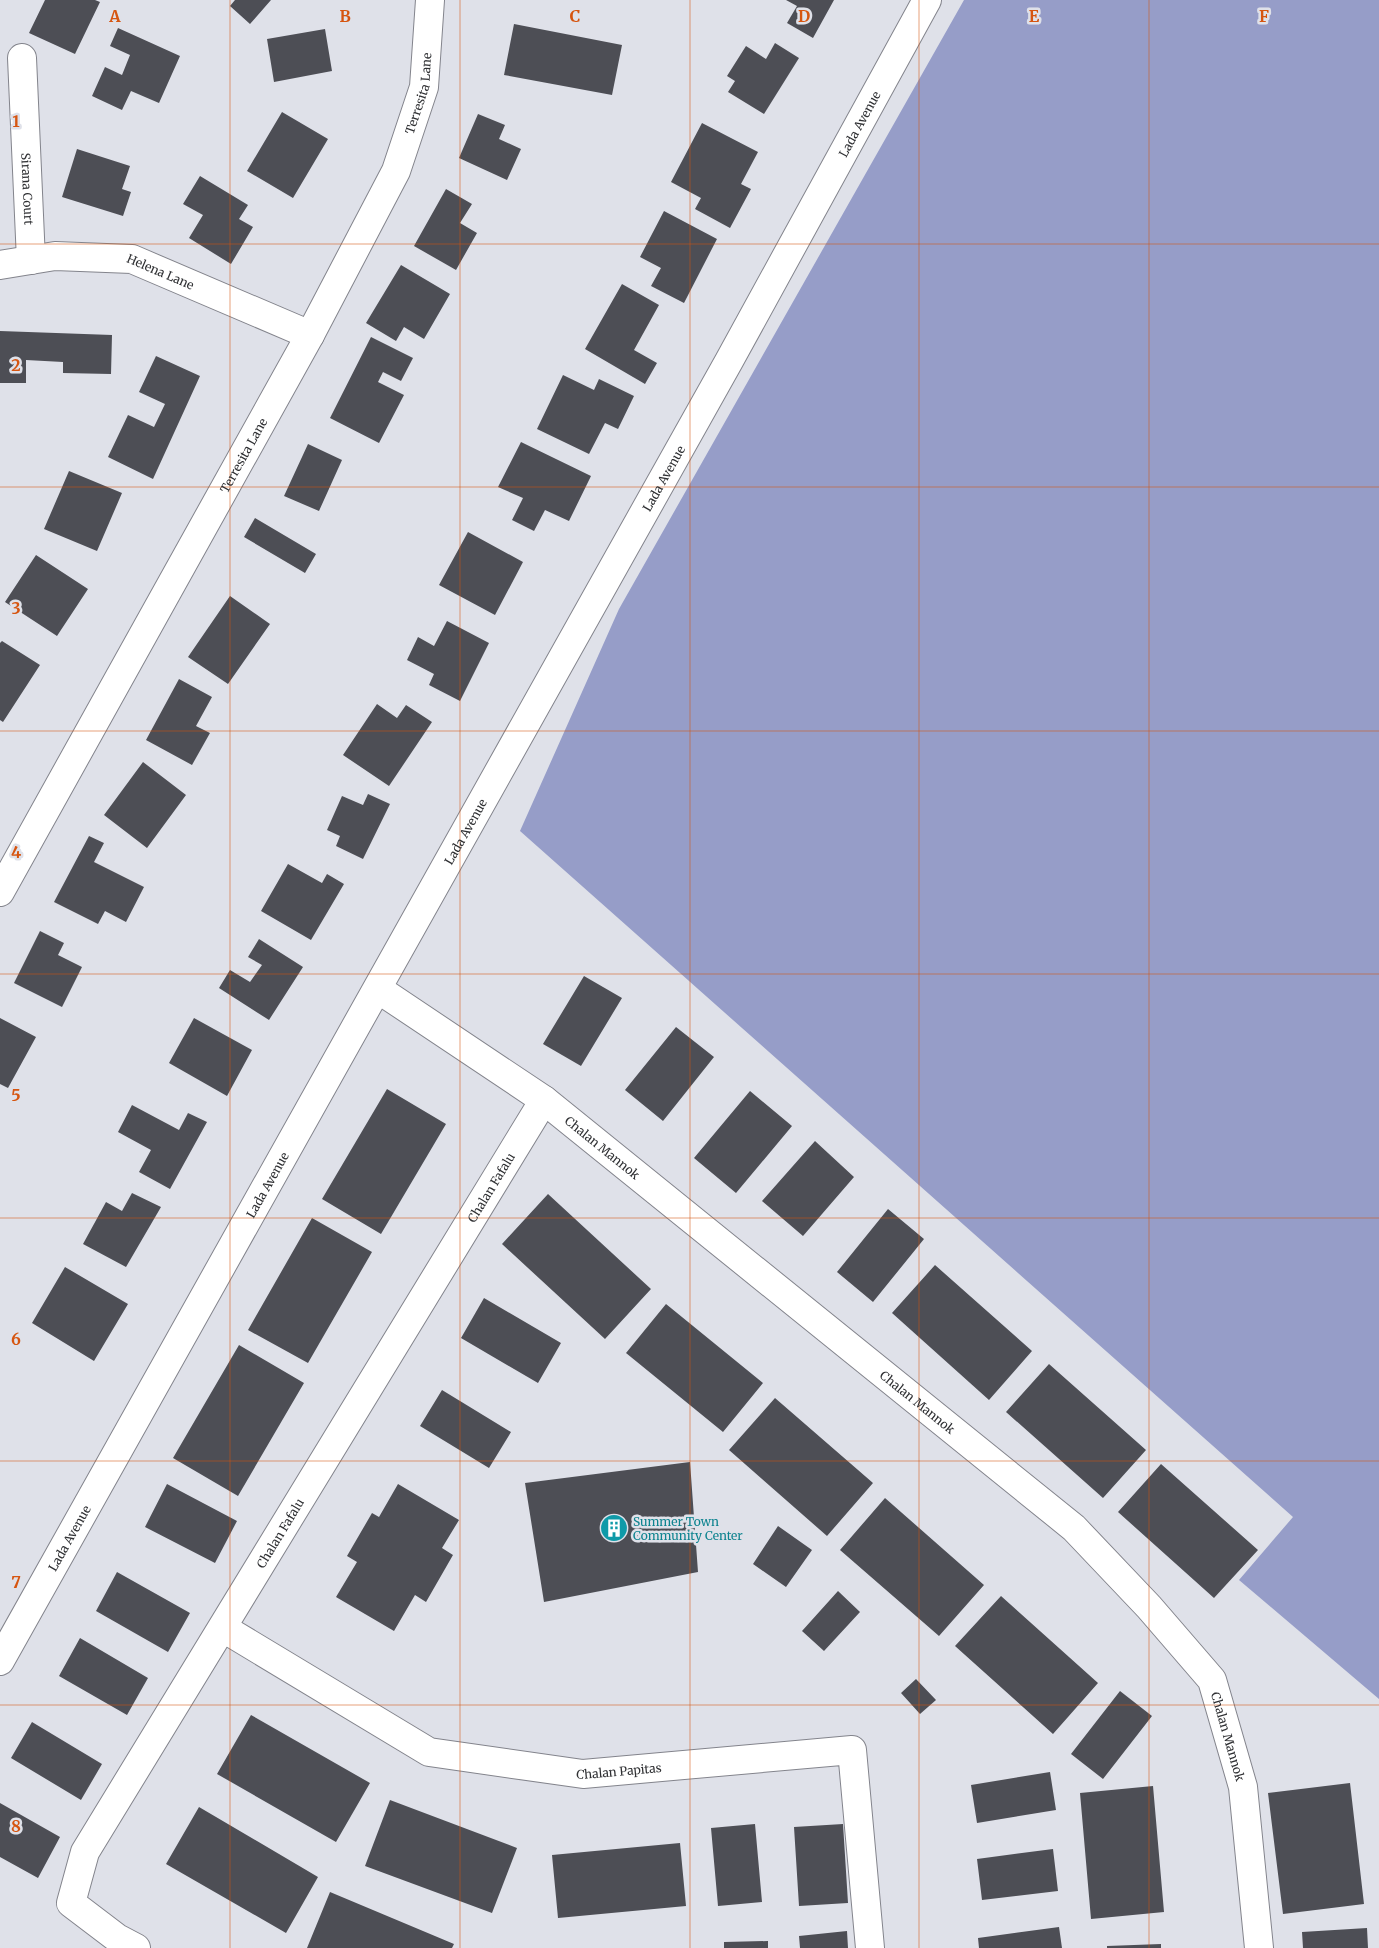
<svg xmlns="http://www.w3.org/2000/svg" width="1379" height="1948" viewBox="0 0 1379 1948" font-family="Merriweather,serif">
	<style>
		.forest { fill: #969dc8 }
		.building { fill: #4d4e55 }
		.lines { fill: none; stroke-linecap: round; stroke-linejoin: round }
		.street-casing { stroke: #83848c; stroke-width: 30 }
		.street { stroke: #fff; stroke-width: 28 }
		.grid { fill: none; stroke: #d65510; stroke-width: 1; stroke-opacity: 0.55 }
		.labels { text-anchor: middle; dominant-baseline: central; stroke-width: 5; stroke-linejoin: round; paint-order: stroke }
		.street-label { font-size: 12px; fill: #2f3033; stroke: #dfe1e9 }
		.culture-label { font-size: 12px; fill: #0d838f; stroke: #dfe1e9; text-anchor: start }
		.grid-label { font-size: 16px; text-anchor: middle; font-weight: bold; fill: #d65510; stroke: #dfe1e9; stroke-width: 5; stroke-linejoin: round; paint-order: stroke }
	</style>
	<rect width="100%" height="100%" fill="#dfe1e9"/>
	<path class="forest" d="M964,0H1379V1699L1239,1580L1293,1517L520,831L619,609Z"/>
	<path class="building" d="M45,0H95L100,2L75,54L29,33Z
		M235,0H271L250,24L230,6Z
		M786,0H834L813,38L787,23L797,6Z
		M514,24L622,45L612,95L504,75Z
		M118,28L180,56L159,103L131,91L122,110L92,96L105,67L122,75L130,55L110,46Z
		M325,29L332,71L274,82L267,39Z
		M775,43L799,58L764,114L728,92L735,81L727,76L746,46L766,59Z
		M282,112L328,139L293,198L247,171Z
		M478,114L505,125L499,139L521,149L507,180L459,158Z
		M702,123L758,152L741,184L751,189L730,228L695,209L701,198L671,182Z
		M77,149L130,166L122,189L131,192L123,216L62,197Z
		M200,176L248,205L239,219L253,227L231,264L189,238L203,215L183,204Z
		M446,189L472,204L460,223L477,233L456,270L414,246Z
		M664,211L717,239L684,303L651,286L661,268L640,257Z
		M401,265L450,294L424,339L404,327L396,341L366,323Z
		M622,284L659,305L634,350L657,363L645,384L585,349Z
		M0,331L112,335L111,374L63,373V362L26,360V383H0Z
		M371,337L413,358L401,381L383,372L378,382L404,395L379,443L330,418Z
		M156,356L200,376L153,479L108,457L128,415L154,427L165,404L139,392Z
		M563,375L594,390L599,379L634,396L618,429L605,423L589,454L537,429Z
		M521,442L591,476L569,521L545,510L534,531L512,520L523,498L498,487Z
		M308,444L342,460L319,511L284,496Z
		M69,471L122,493L97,551L44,529Z
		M255,518L316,554L305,573L244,537Z
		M468,532L523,562L495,615L439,585Z
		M36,555L88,589L57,636L5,602Z
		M230,596L270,624L228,684L188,657Z
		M447,621L489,643L460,701L429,685L434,674L407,660L418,637L434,646Z
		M2,641L40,665L3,722L0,720V643Z
		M179,679L212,697L196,726L210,733L192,765L146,740Z
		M377,704L397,718L406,705L432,722L389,786L343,755Z
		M143,762L186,795L147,848L104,815Z
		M368,794L390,804L363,859L336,846L340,836L327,830L342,796L363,805Z
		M89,836L104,843L94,862L144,887L126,922L105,911L98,924L54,902Z
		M288,864L322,883L327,874L344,884L311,940L261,911Z
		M40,931L64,943L58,955L82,967L62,1007L14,983Z
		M259,939L303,967L269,1020L219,988L230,970L250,982L262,965L248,957Z
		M584,976L622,998L581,1066L543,1044Z
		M0,1018L36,1037L8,1088L0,1084Z
		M194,1018L252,1050L227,1096L169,1063Z
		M676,1027L714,1057L663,1121L625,1090Z
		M387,1089L446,1124L381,1234L322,1199Z
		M750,1091L792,1126L736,1193L694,1158Z
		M132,1105L179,1130L188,1113L207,1122L170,1189L139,1172L151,1150L118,1132Z
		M815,1141L854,1177L803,1236L762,1201Z
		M132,1193L161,1207L126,1267L83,1244L106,1202L122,1211Z
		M548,1194L651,1289L605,1339L502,1244Z
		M888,1209L924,1239L873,1302L837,1272Z
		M312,1218L372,1252L308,1363L248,1330Z
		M935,1265L1032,1351L989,1400L892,1313Z
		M65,1267L128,1304L94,1361L32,1323Z
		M484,1298L561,1343L538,1383L461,1338Z
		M666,1304L763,1383L723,1432L626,1353Z
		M239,1345L304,1383L238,1496L173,1458Z
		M1049,1364L1146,1450L1103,1498L1006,1412Z
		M442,1390L511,1432L489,1468L420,1426Z
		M775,1398L873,1483L827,1536L729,1450Z
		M690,1462L698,1572L544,1602L525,1483Z
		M1161,1464L1258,1550L1214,1598L1118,1512Z
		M167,1484L237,1521L215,1563L145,1527Z
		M398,1484L459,1520L442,1548L453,1555L426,1602L415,1595L394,1631L336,1597L357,1562L347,1556L372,1513L379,1517Z
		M885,1498L984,1585L939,1636L840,1550Z
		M778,1526L812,1550L786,1587L753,1564Z
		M117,1572L190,1613L168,1652L96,1611Z
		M838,1591L860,1612L824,1651L802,1631Z
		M1001,1596L1098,1683L1053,1734L955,1646Z
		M80,1638L148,1678L127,1715L59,1676Z
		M916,1679L936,1700L920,1714L901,1693Z
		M1120,1691L1152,1716L1103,1779L1071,1754Z
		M251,1715L370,1783L336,1842L217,1774Z
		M32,1722L102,1764L81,1800L11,1758Z
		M1050,1772L1056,1810L977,1823L971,1785Z
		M1350,1783L1364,1904L1283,1914L1268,1793Z
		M1153,1786L1164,1912L1091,1919L1080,1793Z
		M390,1800L517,1848L492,1913L365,1866Z
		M0,1803L60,1837L38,1878L0,1857Z
		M199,1807L318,1877L286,1933L166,1864Z
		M755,1824L762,1902L718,1906L711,1828Z
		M843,1824L848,1903L799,1906L794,1827Z
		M680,1843L686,1906L558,1918L552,1855Z
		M1053,1849L1058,1891L982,1900L977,1859Z
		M330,1892L454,1944L452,1948H307Z
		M1059,1927L1062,1948H979L978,1938Z
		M1367,1928L1368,1948H1303L1302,1932Z
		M847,1931L848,1948H800L799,1936Z
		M768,1941V1948H724V1942Z
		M1161,1944V1948H1107V1946Z"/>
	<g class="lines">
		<g class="street-casing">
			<g id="street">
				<path id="s1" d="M22,58L31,260"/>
				<path id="s2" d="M0,265L55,256L132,259L310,335"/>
				<path id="s3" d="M0,892L310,335L396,171L424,87L430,0"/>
				<path id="s4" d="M378,989L544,1100L1074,1528L1149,1607L1212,1680L1243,1787L1259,1948"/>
				<path id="s5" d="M223,1628L429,1752L583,1774L852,1750L870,1948"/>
				<path id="s6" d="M0,1661L729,361L927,0"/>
				<path id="s7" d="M136,1948L117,1938L71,1903L85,1852L544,1100"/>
			</g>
		</g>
		<use href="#street" class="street"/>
	</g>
	<path class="grid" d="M230,0V1948M460,0V1948M690,0V1948M919,0V1948M1149,0V1948M0,244H1379M0,487H1379M0,731H1379M0,974H1379M0,1218H1379M0,1461H1379M0,1705H1379"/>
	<defs>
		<g id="building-disc" transform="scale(1.4375)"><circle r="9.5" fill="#0f9aa8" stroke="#dfe1e9"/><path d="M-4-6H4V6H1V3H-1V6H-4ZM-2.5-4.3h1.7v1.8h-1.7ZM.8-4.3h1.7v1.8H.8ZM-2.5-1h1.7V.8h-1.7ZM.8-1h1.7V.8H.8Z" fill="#fff"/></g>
	</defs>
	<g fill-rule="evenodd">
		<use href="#building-disc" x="614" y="1528"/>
	</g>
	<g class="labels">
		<g class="street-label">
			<text stroke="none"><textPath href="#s3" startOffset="904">Terresita Lane</textPath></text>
			<text stroke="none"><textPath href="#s6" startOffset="1761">Lada Avenue</textPath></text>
			<text stroke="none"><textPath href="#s1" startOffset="131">Sirana Court</textPath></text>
			<text stroke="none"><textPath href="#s2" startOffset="164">Helena Lane</textPath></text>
			<text stroke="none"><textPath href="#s3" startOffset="500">Terresita Lane</textPath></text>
			<text stroke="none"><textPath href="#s6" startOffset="1356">Lada Avenue</textPath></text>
			<text stroke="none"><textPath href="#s6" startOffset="951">Lada Avenue</textPath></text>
			<text stroke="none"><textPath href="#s4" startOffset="275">Chalan Mannok</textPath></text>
			<text stroke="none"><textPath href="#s6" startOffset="546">Lada Avenue</textPath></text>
			<text stroke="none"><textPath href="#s7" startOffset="911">Chalan Fafalu</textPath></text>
			<text stroke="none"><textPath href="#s4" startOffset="680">Chalan Mannok</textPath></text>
			<text stroke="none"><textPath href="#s7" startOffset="506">Chalan Fafalu</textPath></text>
			<text stroke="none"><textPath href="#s6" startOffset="141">Lada Avenue</textPath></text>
			<text stroke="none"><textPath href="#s4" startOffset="1145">Chalan Mannok</textPath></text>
			<text stroke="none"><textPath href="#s5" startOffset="432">Chalan Papitas</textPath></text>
		</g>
		<g class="culture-label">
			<text x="633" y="1521">Summer Town<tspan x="633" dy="14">Community Center</tspan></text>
		</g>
	</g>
	<g class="grid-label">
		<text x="115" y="22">A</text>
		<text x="345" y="22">B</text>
		<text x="575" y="22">C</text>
		<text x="804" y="22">D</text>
		<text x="1034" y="22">E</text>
		<text x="1264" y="22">F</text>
		<text x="16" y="127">1</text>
		<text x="16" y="371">2</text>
		<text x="16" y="614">3</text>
		<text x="16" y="858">4</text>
		<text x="16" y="1101">5</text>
		<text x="16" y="1345">6</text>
		<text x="16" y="1588">7</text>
		<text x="16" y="1832">8</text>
	</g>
</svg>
